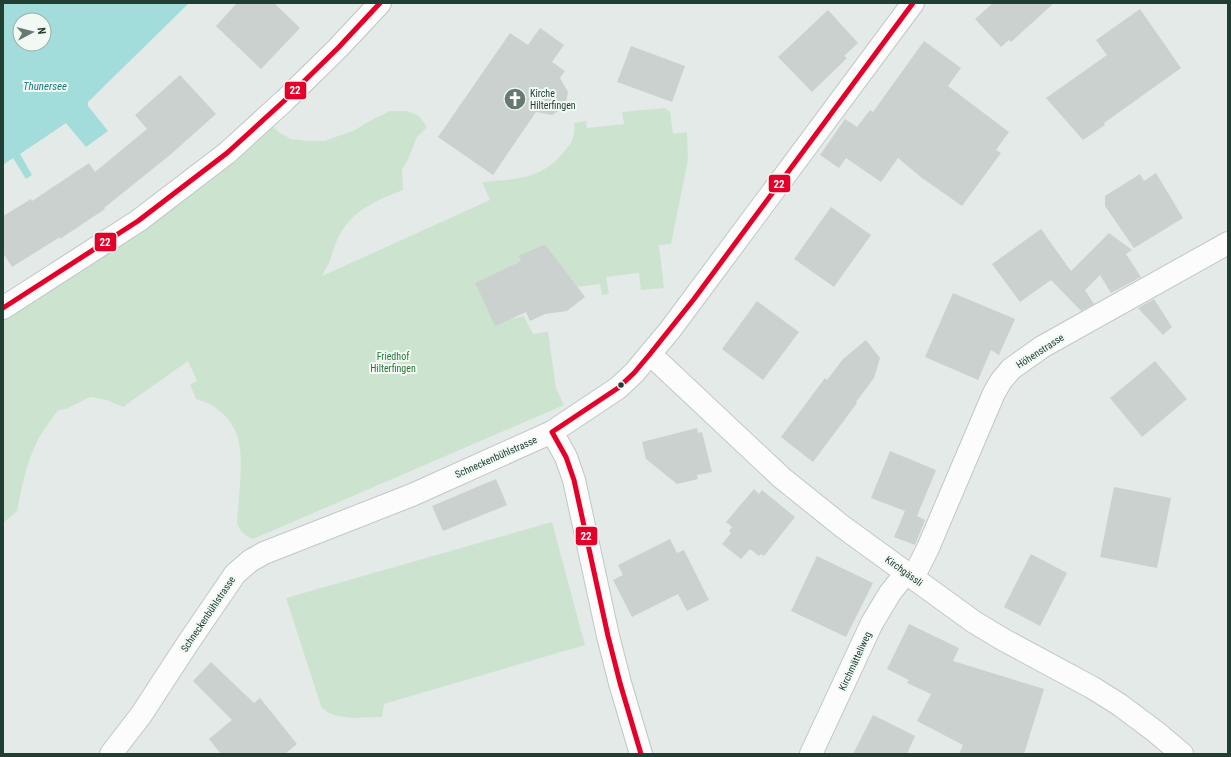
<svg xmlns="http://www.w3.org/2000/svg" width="1231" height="757" viewBox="0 0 1231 757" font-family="'Roboto Condensed',sans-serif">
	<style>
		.green { fill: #cce4cf }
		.water { fill: #a2dcdb; fill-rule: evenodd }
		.building { fill: #cbd1ce }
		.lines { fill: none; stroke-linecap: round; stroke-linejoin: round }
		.minor-casing { stroke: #c1c7c4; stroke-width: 24 }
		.secondary-casing { stroke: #bdc6c2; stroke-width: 24 }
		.minor { stroke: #fbfcfb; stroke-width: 22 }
		.secondary { stroke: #fbfcfb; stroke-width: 22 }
		.bus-1-casing { stroke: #f2f9f4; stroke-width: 8 }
		.bus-1 { stroke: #e4002b; stroke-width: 5 }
		.bus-dot { fill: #203f32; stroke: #f2f9f4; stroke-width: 1.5 }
		.labels { text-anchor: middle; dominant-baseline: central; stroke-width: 4; stroke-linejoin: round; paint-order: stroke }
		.poi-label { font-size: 10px; fill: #203f32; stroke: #f2f9f4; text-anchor: start }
		.street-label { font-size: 10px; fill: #203f32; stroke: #f2f9f4 }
		.park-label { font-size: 10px; fill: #27793a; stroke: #f2f9f4 }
		.water-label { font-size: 11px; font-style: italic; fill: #157e7f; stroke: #f2f9f4 }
		.line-badge { stroke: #f2f9f4; stroke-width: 1.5 }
		.badge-label { font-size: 11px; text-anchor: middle; font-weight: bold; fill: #fff }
	</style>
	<rect width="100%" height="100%" fill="#e4eae7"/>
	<path class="green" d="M665,108L670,112L673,134L687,132L688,160L671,244L659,245L664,288L641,290L639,273L606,277L609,294L602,295L600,284L577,287L545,244L519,256L521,261L475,283L495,325L510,319L524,316L533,334L548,332L556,388L564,405L253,539C245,536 240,532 237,523C238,510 239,496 240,483C242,452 243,426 213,406C209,403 202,401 196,399L190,384L197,381L188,361L123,407L107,400L90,397L66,409L58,410C52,419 45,427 40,436C27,459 22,486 17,511L3,523V308L266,118L278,132L291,139L307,141H324L353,131L373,119L390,111H407L419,116L427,127L417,137L407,162L402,170L403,190C379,199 353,210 340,234C335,243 333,253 329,263C327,267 324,272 322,276L490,200L482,182C514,179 540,180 562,154C571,144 576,137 574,123L586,121L587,128L624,124L622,112Z
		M552,522L585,645L384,704L382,717C365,717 331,722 321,706L286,598Z"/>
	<path class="water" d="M3,3H189L88,102V106L108,131L86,147L66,123L20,154L32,175L26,179L13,158L3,165ZM20,20H44V44H20Z"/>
	<path class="building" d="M237,3H274L300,28L261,69L216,26Z
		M993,3H1054L1011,42L1009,40L1001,47L975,19Z
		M1140,9L1181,68L1104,123L1105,125L1083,140L1046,98L1107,55L1096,40Z
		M828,10L858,43L844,56L847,58L812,92L778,57Z
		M540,28L564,45L552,62L565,71L560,78L568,92L565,107L552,115L536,112L493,175L438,137L510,33L528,45Z
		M924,41L961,68L948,86L1009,132L996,150L1001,153L962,206L922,178L898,158L881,182L846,158L839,168L820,155L845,119L857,127L870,110L873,112Z
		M631,46L685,66L672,102L617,82Z
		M180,75L216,114L170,155L104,208L105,209L60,239V237L12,267L3,253V216L31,199L32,201L89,163L95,172L147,129L135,115Z
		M1156,173L1183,218L1134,248L1105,206V196L1140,174L1144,181Z
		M831,207L871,235L834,287L794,259Z
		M1041,229L1071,271L1109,233L1132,250L1126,254L1141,277L1111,293L1100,275L1085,290L1094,304L1081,311L1051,280L1020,302L992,264Z
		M545,244L585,297L567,311L545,314L530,321L526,312L495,326L475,283L521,261L518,256Z
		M953,293L1015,319L999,355L991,350L978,380L925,357Z
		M1154,299L1172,327L1163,335L1138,308Z
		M757,301L799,332L763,380L722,349Z
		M866,340L880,358L874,378L856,402L857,403L813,462L781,437L825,378L827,380L843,359Z
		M1155,361L1187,399L1142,437L1110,398Z
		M697,428L698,433L702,432L712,472L697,475L698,479L677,484L646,459L642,442Z
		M890,451L936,470L917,516L925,520L915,545L894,537L905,511L871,498Z
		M496,479L507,505L443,531L432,506Z
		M1114,487L1171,498L1157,568L1100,557Z
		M754,489L759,494L762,490L795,517L764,556L761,554L759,556L750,549L741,559L722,544L731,533L729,531L732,527L726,522Z
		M670,539L677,553L684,550L709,600L687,611L678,594L632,617L613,580L623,575L618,565Z
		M1031,554L1067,573L1040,626L1004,607Z
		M817,556L873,583L846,637L791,611Z
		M909,624L959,648L953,661L1044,689L1024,754H959L963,745L917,721L931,694L907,683L909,680L887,669Z
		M211,662L254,703L260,698L297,744L285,754H221L209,739L232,720L193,681Z
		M873,715L915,736L907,754H853Z"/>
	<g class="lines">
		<g class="minor-casing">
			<path id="minor" d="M650,354L782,478L843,527L974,622L1004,640L1093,688L1120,705L1156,732L1182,754
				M552,432L566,457L574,480L608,636L620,683L641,754
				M913,578L928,548L994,393L1001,381L1011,369L1042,347L1228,243
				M111,754L141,715L188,643L235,574L250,561L264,553L412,495L552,432L618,388L634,373L670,330L913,3
				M811,754L872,623L890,593L906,573"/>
		</g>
		<g class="secondary-casing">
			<path id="secondary" d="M3,308L138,221L227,153L284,101L338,48L380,3"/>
		</g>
		<use href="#minor" class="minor"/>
		<use href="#secondary" class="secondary"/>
		<g class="bus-1-casing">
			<path id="bus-1" d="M3,308L138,221L227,153L284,101L338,48L380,3
				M641,754L620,683L608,636L574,480L566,457L552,432L618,388L634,373L650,354L694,299L913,3"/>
		</g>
		<use href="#bus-1" class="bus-1"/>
	</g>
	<defs>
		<g id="church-disc" transform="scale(1.15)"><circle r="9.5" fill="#657b71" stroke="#f2f9f4"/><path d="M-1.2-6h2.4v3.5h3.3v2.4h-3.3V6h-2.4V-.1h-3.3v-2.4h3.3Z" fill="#fff"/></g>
	</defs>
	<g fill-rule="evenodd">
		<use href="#church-disc" x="515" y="99"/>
	</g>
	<circle class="bus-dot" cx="621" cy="385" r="3.5"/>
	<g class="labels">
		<g class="poi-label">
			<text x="530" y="93">Kirche<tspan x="530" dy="12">Hilterfingen</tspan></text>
		</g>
		<g class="street-label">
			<text transform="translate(1040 351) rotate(-33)">Höhenstrasse</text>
			<text transform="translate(496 457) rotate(-24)">Schneckenbühlstrasse</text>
			<text transform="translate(904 571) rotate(36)">Kirchgässli</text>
			<text transform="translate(208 614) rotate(-56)">Schneckenbühlstrasse</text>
			<text transform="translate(855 661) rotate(-65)">Kirchmätteliweg</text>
		</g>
		<g class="park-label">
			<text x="393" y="356">Friedhof<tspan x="393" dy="12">Hilterfingen</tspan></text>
		</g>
		<g class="water-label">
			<text x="45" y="86">Thunersee</text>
		</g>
	</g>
	<g class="line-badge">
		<rect x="284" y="81" width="23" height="19" rx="4" fill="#e4002b"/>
		<rect x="768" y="174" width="23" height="19" rx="4" fill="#e4002b"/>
		<rect x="94" y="232" width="23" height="20" rx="4" fill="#e4002b"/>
		<rect x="575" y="526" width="23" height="20" rx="4" fill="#e4002b"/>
	</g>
	<g class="badge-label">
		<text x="295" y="94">22</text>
		<text x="779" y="188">22</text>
		<text x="105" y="246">22</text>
		<text x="586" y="540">22</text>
	</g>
	<rect width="1231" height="757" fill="none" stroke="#203f32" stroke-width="8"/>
	<g transform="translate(32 32) rotate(83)"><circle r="19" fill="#f2f9f4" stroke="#9eafa6"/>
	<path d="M0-3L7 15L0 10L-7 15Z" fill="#657b71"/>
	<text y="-6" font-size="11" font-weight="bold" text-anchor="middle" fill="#203f32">N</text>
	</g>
</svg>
